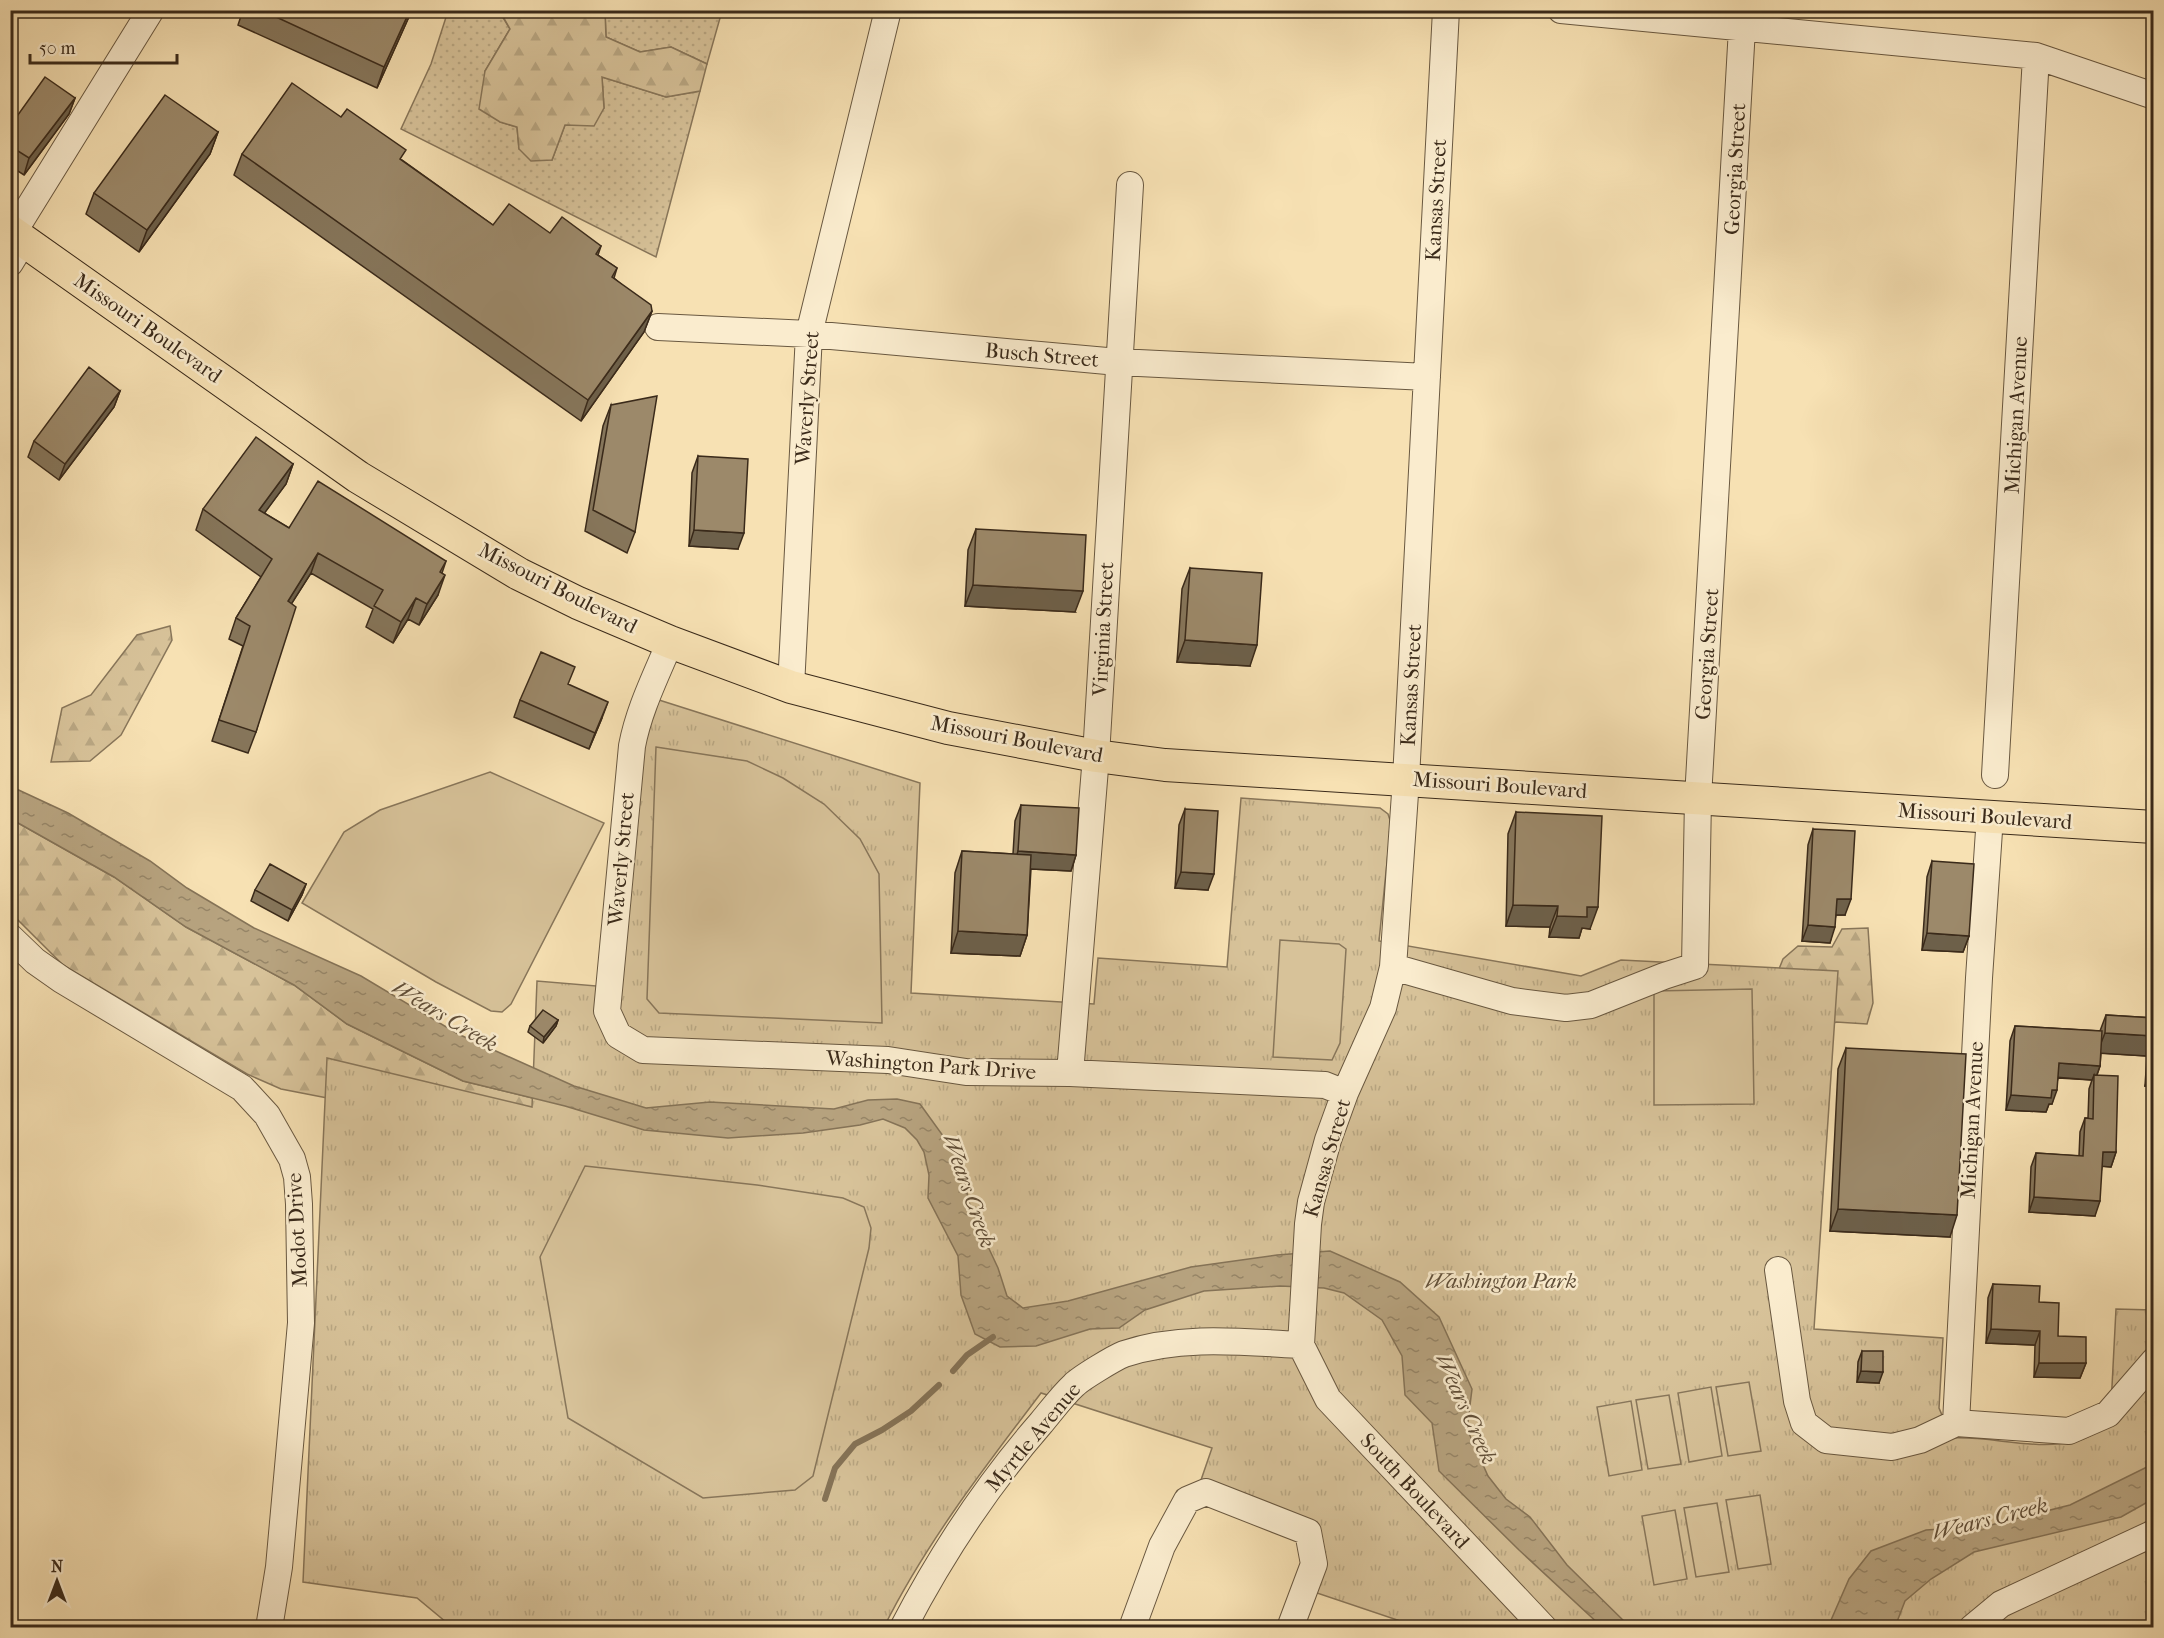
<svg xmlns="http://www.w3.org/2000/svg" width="2164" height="1638" viewBox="0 0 2164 1638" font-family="'IM FELL French Canon',serif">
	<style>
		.grass { fill: url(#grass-dots); stroke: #88765a; stroke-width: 1.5 }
		.forest { fill: url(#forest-firs); stroke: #88765a; stroke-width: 1.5 }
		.park { fill: url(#park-tufts); stroke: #88765a; stroke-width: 1.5 }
		.pitch { fill: #d7c299; stroke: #88765a; stroke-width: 1.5 }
		.water { fill: url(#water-ripples); stroke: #857357; stroke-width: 1.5 }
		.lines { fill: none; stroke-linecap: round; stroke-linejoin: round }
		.stream { stroke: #857357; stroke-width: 6 }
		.minor-casing { stroke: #695840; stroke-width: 28 }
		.major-casing { stroke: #3a2a1a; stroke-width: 34 }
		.minor { stroke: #faecce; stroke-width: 26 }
		.major { stroke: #f7e1b3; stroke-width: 32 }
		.wall { fill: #86765b; stroke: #3a2a1a; stroke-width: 1.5 }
		.shaded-wall { fill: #6d604a; stroke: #3a2a1a; stroke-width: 1.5 }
		.building { fill: #9c896a; stroke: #3a2a1a; stroke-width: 1.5 }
		.labels { text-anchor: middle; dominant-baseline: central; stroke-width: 5; stroke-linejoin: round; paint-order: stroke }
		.street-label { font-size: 21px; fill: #3a2a1a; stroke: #faecce }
		.park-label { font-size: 21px; font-style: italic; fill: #61503a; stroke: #faecce }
		.water-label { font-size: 22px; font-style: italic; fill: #604e38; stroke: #faecce }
	</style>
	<defs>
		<pattern id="grass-dots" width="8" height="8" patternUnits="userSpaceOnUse" patternTransform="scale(1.5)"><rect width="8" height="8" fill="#d7c299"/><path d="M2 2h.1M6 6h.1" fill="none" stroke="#b9a783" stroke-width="1.8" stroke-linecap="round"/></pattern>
		<pattern id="forest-firs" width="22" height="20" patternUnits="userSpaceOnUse" patternTransform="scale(1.5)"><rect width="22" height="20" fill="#d7c299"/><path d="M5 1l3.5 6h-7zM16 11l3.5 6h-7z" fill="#b9a783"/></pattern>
		<pattern id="park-tufts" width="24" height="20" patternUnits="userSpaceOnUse" patternTransform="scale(1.5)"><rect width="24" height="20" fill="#d7c299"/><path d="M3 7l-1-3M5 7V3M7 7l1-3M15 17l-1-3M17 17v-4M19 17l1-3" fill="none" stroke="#b9a783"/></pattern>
		<pattern id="water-ripples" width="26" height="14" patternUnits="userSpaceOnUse" patternTransform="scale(1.5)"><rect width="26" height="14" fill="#b7a37f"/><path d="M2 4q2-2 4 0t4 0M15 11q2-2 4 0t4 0" fill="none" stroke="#968567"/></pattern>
	</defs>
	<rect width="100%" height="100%" fill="#f7e1b3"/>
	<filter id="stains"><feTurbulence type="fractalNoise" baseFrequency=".00333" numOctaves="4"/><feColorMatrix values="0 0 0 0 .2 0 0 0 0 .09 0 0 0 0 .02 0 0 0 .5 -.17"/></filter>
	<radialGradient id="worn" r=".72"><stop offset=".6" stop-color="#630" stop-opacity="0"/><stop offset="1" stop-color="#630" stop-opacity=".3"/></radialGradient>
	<path class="grass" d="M448,11H499L510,29L485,71L500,122L517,127L519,149L552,160L565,125L604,108L602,77L666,97L700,91L656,257L401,129L431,64Z
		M605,11H722L707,64L671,47L640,52L606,37Z"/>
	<path class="forest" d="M500,11H605L606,37L640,52L671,47L707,64L700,91L666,97L602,77L604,108L594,126L565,125L552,160L531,161L519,149L517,127L500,122L479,109L485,71L510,29Z
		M170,626L172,640L121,735L90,761L51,762L62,708L91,695L137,635Z
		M11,819L114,877L186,927L294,985L347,1024L463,1081L565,1106L562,1126L348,1102L281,1089L247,1074L63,965L17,919L11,906Z
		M1868,928L1873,1003L1867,1024L1836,1022L1818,1031L1775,979L1783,959L1798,946L1832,947L1842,929Z"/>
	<path class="park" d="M659,700L920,783L911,993L1094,1004L1098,958L1227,967L1241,798L1380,808L1388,814L1391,823L1379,941L1581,976L1621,960L1838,971L1814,1329L1943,1338L1939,1408L1952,1438C1993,1436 2035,1451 2076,1441C2088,1439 2099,1430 2110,1425L2116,1309L2153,1310V1627H1418L1314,1592L1318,1543L1200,1483L1212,1448L1041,1393C984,1468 926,1543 884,1627H452L417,1598L303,1582L327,1058L532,1107L537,981L620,988L646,722Z"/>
	<path class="pitch" d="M656,747L747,761L783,778L824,804L860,839L879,874L882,1023L659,1013L647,999Z
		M490,772L604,823L511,1004L502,1012L491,1011L436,982L302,903L344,832L380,810Z
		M1280,940L1339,944L1346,949L1340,1043L1332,1060L1273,1057Z
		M1752,989L1754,1104L1654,1105V991Z
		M585,1166L757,1185L843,1198L864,1207L871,1228L869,1248L813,1476L795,1490L703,1498L568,1418L540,1257Z
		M1749,1382L1761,1451L1728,1456L1716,1387Z
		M1711,1387L1722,1456L1689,1462L1678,1393Z
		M1669,1395L1681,1464L1648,1469L1636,1400Z
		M1631,1401L1642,1470L1609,1476L1597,1407Z
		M1760,1495L1771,1564L1738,1569L1726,1500Z
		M1717,1503L1729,1572L1696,1577L1684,1508Z
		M1675,1510L1687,1579L1654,1585L1642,1516Z"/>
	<path class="water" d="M10,786L68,813L150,861L187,888L254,928L361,976L458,1034L574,1086L646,1108L710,1102L834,1109L868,1100L897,1099L920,1104L959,1158L971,1210L998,1268L1007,1296L1023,1308L1068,1301L1191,1267L1277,1255L1330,1251L1400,1282L1439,1317L1472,1389L1467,1429L1488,1476L1506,1499L1530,1517L1567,1565L1630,1627H1602L1519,1550L1439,1471L1432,1423L1405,1395L1402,1356L1382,1320L1344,1293L1324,1288L1280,1286L1204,1291L1145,1310L1119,1328L1090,1329L1036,1346L1000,1347L975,1334L961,1295L958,1256L928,1198L929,1175L924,1152L917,1140L905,1128L883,1119L860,1125L803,1133L728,1138L644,1130L565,1106L463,1081L347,1024L294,985L186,927L114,877L11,819Z
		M2153,1464V1499L2121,1517L1974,1552L1931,1579L1905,1601L1895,1627H1828L1849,1579L1871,1551L1926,1530L1987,1526L2070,1505Z"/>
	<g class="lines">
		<path class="stream" d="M953,1371L967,1355L993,1337
			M825,1499L835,1468L855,1444L882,1430L911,1411L939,1385"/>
		<g class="minor-casing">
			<path id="minor" d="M1446,10L1406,779L1393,967L1383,1008L1345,1093L1328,1140L1311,1202L1308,1224L1301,1345L1328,1399L1544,1628
				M1561,10L2036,56L2154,96
				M13,233L151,10
				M10,263L24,240
				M658,327L809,334L1118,362L1427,377
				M670,642C656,676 639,709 632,746L607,1011L618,1035L643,1050L888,1060L966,1072L1070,1073L1325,1085L1345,1093
				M791,687L809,334L888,10
				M1995,775L2036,56
				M10,937L35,961L62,980L242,1088L267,1115L292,1159L297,1177L299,1204L301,1323L279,1567L269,1628
				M1393,967L1512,1001L1566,1008L1591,1005L1664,976L1695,966L1698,798L1742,28
				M1070,1073L1096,756L1130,185
				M1778,1270L1797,1401L1804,1423L1826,1440L1892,1447L1920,1440L1956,1423L2069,1431L2108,1414L2154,1361
				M1956,1423L1979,978L1990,816
				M903,1628C941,1555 987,1485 1041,1423C1052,1410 1062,1396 1074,1385C1081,1378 1114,1358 1124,1354C1181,1335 1243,1342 1301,1345
				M1132,1628L1162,1546L1187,1500L1206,1492L1308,1532L1314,1564L1290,1628
				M1972,1628L2001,1604L2154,1533"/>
		</g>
		<g class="major-casing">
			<path id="major" d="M10,231L358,477L519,574L578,603L670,642L791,687L948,728L1096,756L1165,765L2154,827"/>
		</g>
		<use href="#minor" class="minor"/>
		<use href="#major" class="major"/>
	</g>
	<path class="wall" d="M97,10H105L103,14Z
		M243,10H412L377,88L238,25Z
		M75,98L69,114L24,175L10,166V126Z
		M218,132L210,154L139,252L86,214L94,193Z
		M242,154L402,160L493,225L550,233L601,246L598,255L617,268L614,278L652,311L644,332L581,421L234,175Z
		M120,391L114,407L59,480L28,457L34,441Z
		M611,405L635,532L627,553L585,531L603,426Z
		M698,456L738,549L689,546L692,473Z
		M293,464L286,484L264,513L289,528L446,561L442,573L438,595L419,625L408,619L393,643L366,627L373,609L311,573L291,604L256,732L248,753L212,741L243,646L229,639L236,618L261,577L196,530L203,509Z
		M976,529L1075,612L965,606L968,550Z
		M1190,568L1250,666L1177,662L1182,589Z
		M569,685L602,718L589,749L514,717L520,700Z
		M1021,805L1076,855L1071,871L1031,869L1027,935L1020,956L951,953L955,873L962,851L1013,854L1015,821Z
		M1185,809L1208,890L1175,888L1179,825Z
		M1516,812L1590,929L1582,928L1579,938L1549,937L1550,927L1506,926L1508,834Z
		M1813,829L1845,915H1836L1830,943L1802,941L1808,845Z
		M1932,861L1969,936L1963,952L1922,950L1927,877Z
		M306,884L302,895L288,921L251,901L255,890Z
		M2106,1015L2154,1018V1086H2145L2147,1056L2101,1053L2100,1066L2097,1075L2116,1152L2111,1167L2102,1166L2095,1216L2029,1212L2031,1167L2036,1153L2079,1156L2080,1132L2085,1118H2088L2089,1089L2092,1080L2058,1078L2052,1104H2049L2046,1112L2006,1110L2010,1041L2015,1026L2100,1031Z
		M558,1020L556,1026L543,1043L528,1032L530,1026Z
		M1846,1048L1950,1237L1830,1231L1838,1069Z
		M1993,1284L2039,1302L2058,1336L2086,1363L2080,1378L2034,1377L2035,1345L1986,1343L1988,1298Z
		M1862,1351L1879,1383L1857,1382L1858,1362Z"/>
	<path class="shaded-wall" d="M410,10H412L377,88L384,67Z
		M75,98L69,114L24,175L29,158Z
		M218,132L210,154L139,252L147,230Z
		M652,311L644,332L581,421L588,400Z
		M120,391L114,407L59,480L65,464Z
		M293,464L286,484L252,530L259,510Z
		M694,530L744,533L738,549L689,546Z
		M318,553L311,573L280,622L288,601Z
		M445,575L438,595L419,625L427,604Z
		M973,585L1083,591L1075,612L965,606Z
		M416,598L408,619L393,643L401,622Z
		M1185,640L1257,645L1250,666L1177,662Z
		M608,702L602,718L589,749L595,733Z
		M1018,851L1076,855L1071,871L1013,868Z
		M1181,872L1214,874L1208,890L1175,888Z
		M306,884L302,895L288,921L292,910Z
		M1837,899H1851L1845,915H1831Z
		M1513,905L1558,906L1550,927L1506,926Z
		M1587,907H1598L1590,929L1582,928L1579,938L1549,937L1557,916Z
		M1808,925L1835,927L1830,943L1802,941Z
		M958,931L1027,935L1020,956L951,953Z
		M1927,933L1969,936L1963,952L1922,950Z
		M558,1020L556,1026L543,1043L544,1037Z
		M2105,1033L2154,1036V1037L2147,1056L2097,1053Z
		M2059,1063L2100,1066L2095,1080L2094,1075L2092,1080L2054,1077Z
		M2152,1065H2154V1086H2145Z
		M2052,1090H2057L2052,1104H2049L2046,1112L2006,1110L2011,1095Z
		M2103,1152H2116L2111,1167L2098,1166Z
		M2034,1197L2100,1201L2095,1216L2029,1212Z
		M1838,1209L1957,1215L1950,1237L1830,1231Z
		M1991,1329L2040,1331L2035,1345L1986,1343Z
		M2039,1363H2086L2080,1378L2034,1377Z
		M1861,1371L1883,1372L1879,1383L1857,1382Z"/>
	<path class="building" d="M261,10H410L384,67Z
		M45,77L75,98L29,158L10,146V126Z
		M292,83L341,117L347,109L406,150L400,159L493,225L509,204L550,233L562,217L601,246L596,254L617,268L612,277L651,305L652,311L588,400L242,154Z
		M165,95L218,132L147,230L94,193Z
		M89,367L120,391L65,464L34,441Z
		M657,396L635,532L593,510L611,405Z
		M256,437L293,464L259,510L289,528L318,481L446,561L440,572L445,575L427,604L416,598L401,622L374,606L383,590L318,553L288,601L296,607L256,732L219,720L250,626L236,618L272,559L203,509Z
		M698,456L748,459L744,533L694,530Z
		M976,529L1086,535L1083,591L973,585Z
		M1190,568L1262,573L1257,645L1185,640Z
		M541,652L575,667L568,684L608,702L595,733L520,700Z
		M1021,805L1079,808L1076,855L1018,851Z
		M1185,809L1218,811L1214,874L1181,872Z
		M1516,812L1602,816L1598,907H1587V917L1557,916L1558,906L1513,905Z
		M1813,829L1855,831L1851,899H1837L1835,927L1808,925Z
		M962,851L1031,855L1027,935L958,931Z
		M1932,861L1974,864L1969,936L1927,933Z
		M270,864L306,884L292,910L255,890Z
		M543,1010L558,1020L544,1037L530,1026Z
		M2106,1015L2154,1018V1036L2105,1033Z
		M2015,1026L2102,1031L2100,1066L2059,1063L2057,1090H2052L2051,1098L2011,1095Z
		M2154,1044V1065H2152Z
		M1846,1048L1966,1054L1957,1215L1838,1209Z
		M2094,1075L2118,1076L2116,1152H2103L2100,1201L2034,1197L2036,1153L2083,1156L2085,1118L2093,1119Z
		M1993,1284L2040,1286L2039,1302L2059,1303L2058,1336L2086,1337V1363H2039L2040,1331L1991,1329Z
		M1862,1351H1883V1372L1861,1371Z"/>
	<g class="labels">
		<g class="street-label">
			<text transform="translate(1735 169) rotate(-87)">Georgia Street</text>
			<text transform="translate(1436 200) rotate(-87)">Kansas Street</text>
			<text transform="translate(148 328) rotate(35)">Missouri Boulevard</text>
			<text transform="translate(1042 355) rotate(5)">Busch Street</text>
			<text transform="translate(807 398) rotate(-86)">Waverly Street</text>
			<text transform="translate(2016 415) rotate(-87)">Michigan Avenue</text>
			<text transform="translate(558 588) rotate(27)">Missouri Boulevard</text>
			<text transform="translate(1103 629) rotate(-87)">Virginia Street</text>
			<text transform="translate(1707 654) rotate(-86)">Georgia Street</text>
			<text transform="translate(1411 685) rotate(-87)">Kansas Street</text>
			<text transform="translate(1017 739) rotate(11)">Missouri Boulevard</text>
			<text transform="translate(1500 785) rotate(4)">Missouri Boulevard</text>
			<text transform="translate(1985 816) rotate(4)">Missouri Boulevard</text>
			<text transform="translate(621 859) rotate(-85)">Waverly Street</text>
			<text transform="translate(931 1065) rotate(4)">Washington Park Drive</text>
			<text transform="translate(1972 1120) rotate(-87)">Michigan Avenue</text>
			<text transform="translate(1327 1158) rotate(-74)">Kansas Street</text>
			<text transform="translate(297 1230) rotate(-93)">Modot Drive</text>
			<text transform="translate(1033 1437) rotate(-50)">Myrtle Avenue</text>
			<text transform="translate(1415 1491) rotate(47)">South Boulevard</text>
		</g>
		<g class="park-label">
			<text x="1501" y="1281">Washington Park</text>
		</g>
		<g class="water-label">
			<text transform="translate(445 1016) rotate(31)">Wears Creek</text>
			<text transform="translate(969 1191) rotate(71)">Wears Creek</text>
			<text transform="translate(1466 1409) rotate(66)">Wears Creek</text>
			<text transform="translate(1990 1519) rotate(-14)">Wears Creek</text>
		</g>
	</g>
	<rect width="2164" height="1638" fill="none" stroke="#f7e1b3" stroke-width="36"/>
	<rect x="12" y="12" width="2140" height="1614" fill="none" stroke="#3a2a1a" stroke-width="3"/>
	<rect x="18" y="18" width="2128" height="1602" fill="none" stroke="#3a2a1a" stroke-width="1.5"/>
	<g transform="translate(57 1581)" stroke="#faecce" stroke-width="4.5" paint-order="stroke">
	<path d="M0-4.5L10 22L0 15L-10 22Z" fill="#3a2a1a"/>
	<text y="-9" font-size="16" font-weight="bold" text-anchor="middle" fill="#3a2a1a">N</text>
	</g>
	<path d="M30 54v9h147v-9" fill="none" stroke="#3a2a1a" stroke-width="3"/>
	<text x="39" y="54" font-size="18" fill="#3a2a1a" stroke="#faecce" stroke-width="4.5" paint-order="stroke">50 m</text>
	<rect width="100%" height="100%" filter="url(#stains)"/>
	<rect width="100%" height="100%" fill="url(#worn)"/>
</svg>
